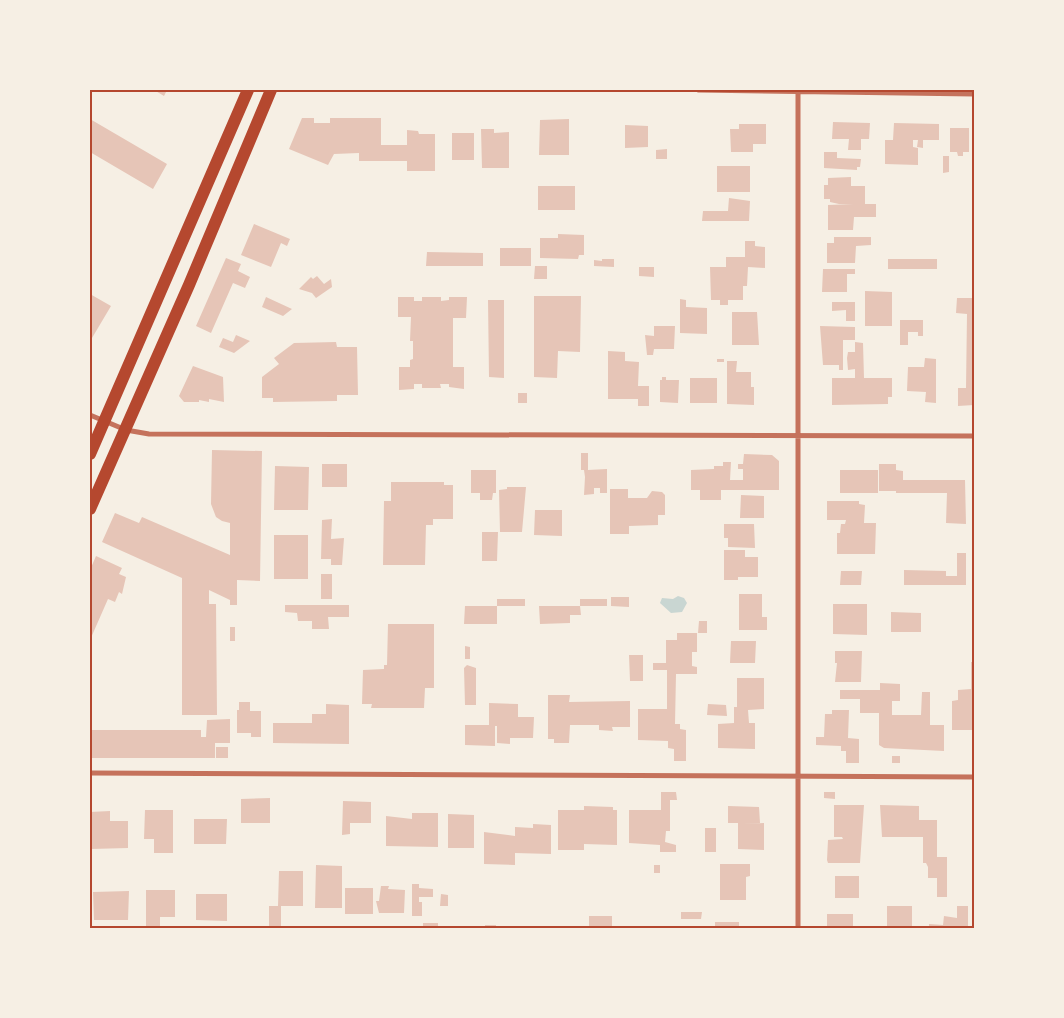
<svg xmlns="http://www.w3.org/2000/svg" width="1064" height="1018" viewBox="0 0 1064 1018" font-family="'Exo 2',sans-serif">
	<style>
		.water { fill: #c9d6d2 }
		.building { fill: #e6c5b7 }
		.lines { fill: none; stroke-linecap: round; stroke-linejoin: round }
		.minor { stroke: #c5725c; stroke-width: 5 }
		.primary { stroke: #b5482f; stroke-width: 12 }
		.neatline { fill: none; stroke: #b5482f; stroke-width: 2 }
	</style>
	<rect width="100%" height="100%" fill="#f6efe4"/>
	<path class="water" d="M678,596L684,598L687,603L682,612L671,613L660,603L662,598L673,599Z"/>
	<path class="building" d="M154,90H167L164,96Z
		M302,118H314V123H330V118H381V145H407V130L418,131L419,134H435V171H407V161H359V153L334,154L328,165L289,149Z
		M90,119L167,164L153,189L90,152Z
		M569,119V155H539L540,120Z
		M833,122L870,123L869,139H861V150H848L849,139H832Z
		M894,123L939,124V140H923V148L917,147L918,140H913V147L918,148V165L885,164V140H893Z
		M739,124H766V144H753V152H731L730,129H739Z
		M625,125L648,126V147L625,148Z
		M950,128H969V152H963V156H958L957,152H950Z
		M481,129H494V133L509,132V168H482Z
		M452,133H474V160H452Z
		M667,149V159H656V150Z
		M824,152H837V158L861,159L860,167H857V170L824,168Z
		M943,156H949V172L943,173Z
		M717,166H750V192H717Z
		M851,177V186H865V204H876V217H854L853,230H828V205L853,204H839L830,202V199H824V185H828V178Z
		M538,186H575V210H538Z
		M729,198L750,201L749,221H702L703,211H728Z
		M254,224L290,239L287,246L281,243L271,267L241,255Z
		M558,234L584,235V255H579L578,259L540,258V238H558Z
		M834,237H871V245L856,246L855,263H827V243H834Z
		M745,241H755V246L765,247V268L748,267L747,286H743V300H728V305H720V300H711L710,267H726V257H745Z
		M500,248H531V266H500Z
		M427,252L483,253V266H426Z
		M226,258L241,264L238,271L250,277L245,288L233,283L211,333L196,326Z
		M602,259H614V267L594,266V260L602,261Z
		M888,259H937V269H888Z
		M535,266H547V279H534Z
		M639,267H654V277L639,276Z
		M823,269H855V274H847V292H822Z
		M317,276L324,284L331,279L332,287L316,298L312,293L299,289L311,277L313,279Z
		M865,291L892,292V326H865Z
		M90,294L111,306L92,338L90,337Z
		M534,296H581L580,352L558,351L557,378L534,377Z
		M266,297L292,309L283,316L262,307Z
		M398,297H414V301H422V297H441V301L449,300V297H467L466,318H453V367H464V389L449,387V384H440L441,388H422V384H414V389L399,390V367H410V360L413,359V341H410L411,317H398Z
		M957,298H974V405L958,406V388H966L967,314L956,313Z
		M680,299L686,300V307L707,308V334L680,333Z
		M488,300H504V378L489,377Z
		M832,302H855V321H846V310L832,311Z
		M732,312H757L759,345H732Z
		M900,320H923V336H918V332H908V345H900Z
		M654,326H675L674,349H654L653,355H647L645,335L654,336Z
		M820,326L855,327V340H843V370H839V365H823Z
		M236,335L250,341L234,353L219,347L223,338L233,342Z
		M336,342L337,347H357L358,395H337V401L273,402V398H262V377L279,364L274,358L294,343Z
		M855,342L863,343L864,378H892V397H888V404L832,405V378H855V369L848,370L847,358L848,352H855Z
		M608,351L625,352V361L639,362L638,386H649V406H638V399H608Z
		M925,358L936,359V403L925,402L926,392L907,391L908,367H924Z
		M717,359H724V362H717Z
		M727,361H737L736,372H751V387H754V405L727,404Z
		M193,366L223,377L224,402L209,399V402L199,400V402H184L179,396Z
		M662,377H666V380H679L678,403L660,402V380H662Z
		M690,378H717V403H690Z
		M518,393H527V403H518Z
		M212,450L262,451L260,581L237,580V605H230V600L209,590V604H216L217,715H182V578L102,542L115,513L139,523L142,517L230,555V523L222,521L216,517L211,504Z
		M581,453H588V470L607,469V493H600V488H594V494L584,495L585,477L584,470H581Z
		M744,454L772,455L779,461V490H721V500H700V490H691V470L714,469V466H723V462H731L730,480H743V469H738V464H743Z
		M322,464H347V487H322Z
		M879,464H896V470L903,471V480H965L966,524L946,523L947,493H896V491H879Z
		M275,466L309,467L308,510H274Z
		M471,470H496V493H493L492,500H480V493H471Z
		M840,470H878V493H840Z
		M391,482H444V485H453V519H433V525H426L425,565H383L384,501H391Z
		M507,487H526L522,532H500L499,490L507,489Z
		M610,489H628V498H647L652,491L662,492L665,495V515H658V525L629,526V534H610Z
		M741,495L764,496V518H740Z
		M827,501H859V504L865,505L864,523H876L875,554H837V533H840L841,524H845L846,520H827Z
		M535,510H562V536L534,535Z
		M332,519L331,539L344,538L342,565H331V559H321L322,520Z
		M724,524H754L755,548L728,547V538H724Z
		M482,532H498L497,561H482Z
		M274,535H308V579H274Z
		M724,550H745V557H758V577H738V580H724Z
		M957,553H966V585H904V570L946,571V576H957Z
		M96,556L122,568L119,574L126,577L122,594L119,592L115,602L108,599L90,640V570Z
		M841,571H862L861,585H840Z
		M321,574H332V599H321Z
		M739,594H762V617H767V630H739Z
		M611,597H629V607L611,606Z
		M497,599H525V606H497Z
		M580,599H607V606H580Z
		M833,604H867V635L833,634Z
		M285,605H349V617H328L329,629H312V621H298L297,613L285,612Z
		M465,606H497V624H464Z
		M539,606H580L581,615H570V623L540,624Z
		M891,612L921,613V632H891Z
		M699,621H707V633H698Z
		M388,624H434V688H425L424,708H371L372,704H362L363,670L384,669V665H387Z
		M230,627H235V641H230Z
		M677,633H697V652H692V666L697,667V674H676L675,724H680V729L686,730V761H674V749L668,748V741L638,740V709H667V670H653V663H666V640H677Z
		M731,641H756L755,663H730Z
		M465,646L470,647V659H465Z
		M835,651H862L861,682H835L837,663H835Z
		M629,655H643V681H630Z
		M971,662H974V730H952V701L958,700V690L971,689Z
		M467,665L476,668V705H465L464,668Z
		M737,678H764V709L748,710L749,723H755V749L718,748V724L734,723V707H737Z
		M880,683L900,684V701H892V715H921L922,692H930V725H944V751L884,748L879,745V713H860V699H840V690H880Z
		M548,695H570L569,702L630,701V727H612L613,731L599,730V725H570L569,743H554V739H548Z
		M239,702H250V711H261V737H251V733H237V710H239Z
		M489,703L518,704V717H534L533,738H510V744L497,743V726H495V746L465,745V725H489Z
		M326,704L349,705V744L273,743V723H312V714H326Z
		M708,704L726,705L727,716L707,715Z
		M832,710H849L848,738L859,739V763H846V751H841V746L816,745V737H824L825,714H832Z
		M230,719V743H215V758H90V730H201V737H206L207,720Z
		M972,746H974V759H972Z
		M216,747H228V758H216Z
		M892,756H900V763H892Z
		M661,792H676L677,800H670V831H666L665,842L676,845V852H660V845L629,843V810H661Z
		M824,792H835V799L824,798Z
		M270,798V823H241V799Z
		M343,801L371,802V823H350V834L342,835Z
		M834,805H864L860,863H828L827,860L828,840L843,839L842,837H834Z
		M880,805L919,806V820H937V857H947V897H937V878H928V867L926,863H923V837H882Z
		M584,806L613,807V810H617V845L584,844V850H558V810H584Z
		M728,806L759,807L760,823L742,824L764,823V850L738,849V823H728Z
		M145,810H173V853H154V839H144Z
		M110,811V821H128V848L91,849L90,812Z
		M412,813H438V847L386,846V816L412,819Z
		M448,814L474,815V848H448Z
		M194,819H227L226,844H194Z
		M533,824L551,825V854L515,853V865L484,864V832L515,836V827L533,828Z
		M705,828H716V852H705Z
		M720,864H750V876L746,877V900H720Z
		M316,865L342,866V908H315Z
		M654,865H660V873H654Z
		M279,871H303V906H281V928H269V906H278Z
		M835,876H859V898H835Z
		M412,884H419V888L433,889V897H419V902H422V916H412Z
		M381,886H389L388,889L405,890L404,913H379L376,901H379Z
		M345,888H373V914H345Z
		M146,890H175V917H160V928H146Z
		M129,891L128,920H94L93,892Z
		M196,894H227V921L196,920Z
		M441,894L448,895V906H440Z
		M887,906H912V928H887Z
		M957,906H968V928H929V924L943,925L944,916L957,918Z
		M681,912H702L701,919H681Z
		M827,914H853V928H827Z
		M589,916H612V928H589Z
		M715,922H739V928H715Z
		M423,923H438V928H423Z
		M485,925H496V928H485Z"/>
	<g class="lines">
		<path class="minor" d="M698,90L974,94
			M90,415L126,430L149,434L974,436
			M90,773L974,777
			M798,928V90"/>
		<path class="primary" d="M90,454L248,90
			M90,509L189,285L271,90"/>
	</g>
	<rect width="1064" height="1018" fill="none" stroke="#f6efe4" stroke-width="182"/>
	<rect x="91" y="91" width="882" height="836" class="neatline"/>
</svg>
